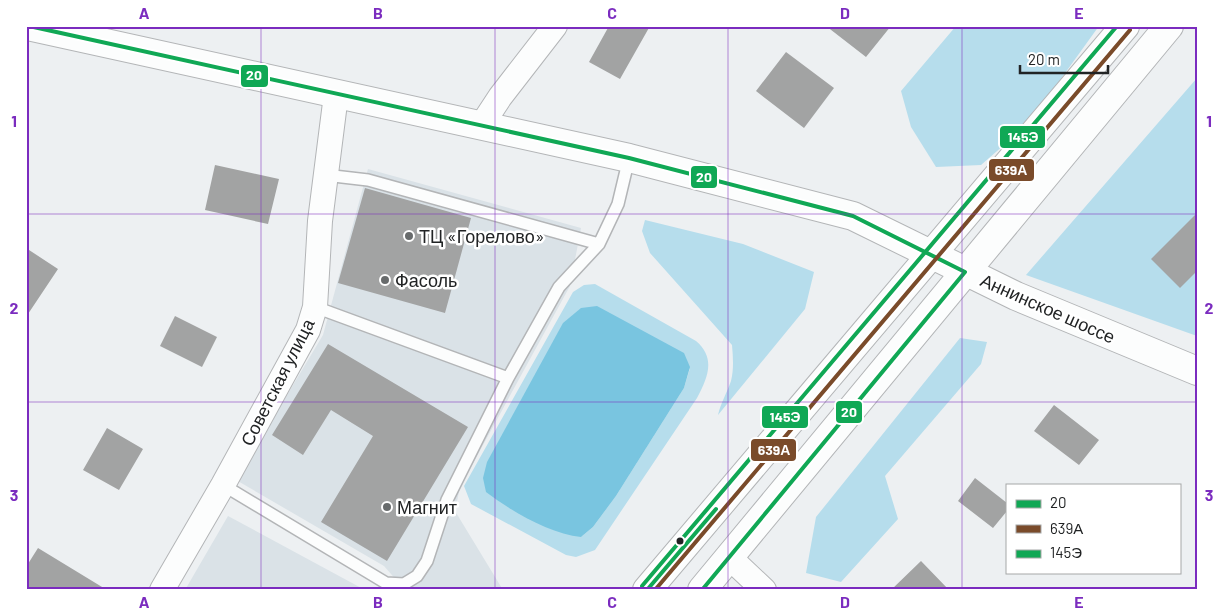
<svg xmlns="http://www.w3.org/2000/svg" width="1223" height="616" viewBox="0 0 1223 616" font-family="Barlow,sans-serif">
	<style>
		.built { fill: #dae2e7 }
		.green { fill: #b6ddec; fill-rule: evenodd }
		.water { fill: #79c5e0 }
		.building { fill: #a2a3a3 }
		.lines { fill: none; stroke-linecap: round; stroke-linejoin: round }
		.lane-casing { stroke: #b3b5b7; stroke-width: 14 }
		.street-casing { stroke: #b3b5b7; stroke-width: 26 }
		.secondary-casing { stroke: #b3b5b7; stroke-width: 30 }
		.highway-casing { stroke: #b3b5b7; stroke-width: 30 }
		.lane { stroke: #fcfdfd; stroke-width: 11 }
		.street { stroke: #fcfdfd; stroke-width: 24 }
		.secondary { stroke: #fcfdfd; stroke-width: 28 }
		.highway { stroke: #fcfdfd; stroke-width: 28 }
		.bus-1-casing { stroke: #fff; stroke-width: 8 }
		.bus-2-casing { stroke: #fff; stroke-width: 8 }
		.bus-3-casing { stroke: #fff; stroke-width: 8 }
		.bus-1 { stroke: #10a855; stroke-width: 4 }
		.bus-2 { stroke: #7a4b2a; stroke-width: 4 }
		.bus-3 { stroke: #10a855; stroke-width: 4 }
		.grid { fill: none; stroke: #7b2cbf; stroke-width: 1; stroke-opacity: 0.55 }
		.poi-dot { fill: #686b6c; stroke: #fff; stroke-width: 2 }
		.bus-dot { fill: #212324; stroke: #fff; stroke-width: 2 }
		.labels { text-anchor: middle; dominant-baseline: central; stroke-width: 5; stroke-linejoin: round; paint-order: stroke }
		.poi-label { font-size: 18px; fill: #212324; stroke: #fff; text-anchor: start }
		.street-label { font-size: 18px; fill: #212324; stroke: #fff }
		.line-badge { stroke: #fff; stroke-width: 2 }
		.badge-label { font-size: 14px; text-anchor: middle; font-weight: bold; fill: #fff }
		.neatline { fill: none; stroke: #7b2cbf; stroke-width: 2 }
		.grid-label { font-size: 16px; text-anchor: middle; font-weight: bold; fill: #7b2cbf }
	</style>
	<rect width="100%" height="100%" fill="#edf0f2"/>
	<path class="built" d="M368,169L581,228L570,286L460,487L455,511L503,590H405L384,566L236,480L323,335Z
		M228,516L365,590H185Z"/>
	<path class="green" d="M956,26H1099L1029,123L981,165L936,167L911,127L901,91Z
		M1197,78V336L1026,275Z
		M645,220L743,244L814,272L805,309L718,415C721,402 727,393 731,381C734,369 733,357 732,345L650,253L642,231Z
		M595,284L696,341C716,358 708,377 697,398L595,550L576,557L566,555L471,504L464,486L573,292L584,285ZM690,368L684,388L616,496L593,527L581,537Z
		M960,338L987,342L981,364L885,476L898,519L841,582L806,573L816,517Z"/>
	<path class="water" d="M597,306L684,353L690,367L684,388L616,496L593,527L581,537C550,534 511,511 486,492L483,478L487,462L563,323L581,308Z"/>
	<path class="building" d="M609,26H650L620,79L589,62Z
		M826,26H891L866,57Z
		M786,52L834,88L804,128L756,91Z
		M215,165L279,179L268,224L205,210Z
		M365,188L471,218L445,313L338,283Z
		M1197,213V271L1180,288L1151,259Z
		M26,248L58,269L26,317Z
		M175,316L217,337L202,367L160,346Z
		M328,344L468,427L387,561L321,522L373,436L331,410L303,455L272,435Z
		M1054,405L1099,440L1079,465L1034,431Z
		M107,428L143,449L119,490L83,470Z
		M975,478L1007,503V511L993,528L958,501Z
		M38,548L107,590H26V567Z
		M921,561L949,590H891Z"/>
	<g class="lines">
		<g class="lane-casing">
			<path id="lane" d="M325,175L368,180L599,244
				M315,307L508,378
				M223,485L386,583L404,584L417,576L427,561L447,500L508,378L559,287L599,244L618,204L629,158"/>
		</g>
		<g class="street-casing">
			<path id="street" d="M481,126L500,97L555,26
				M729,557L764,590
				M162,590L223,485L308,330L315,307L320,221L336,95"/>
		</g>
		<g class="secondary-casing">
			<path id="secondary" d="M28,26L629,158L853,216L1016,296L1197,371"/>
		</g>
		<g class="highway-casing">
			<path id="highway" d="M647,590L1125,26
				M702,590L1169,26"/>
		</g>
		<use href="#lane" class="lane"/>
		<use href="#street" class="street"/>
		<use href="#secondary" class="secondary"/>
		<use href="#highway" class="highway"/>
		<g class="bus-1-casing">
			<path id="bus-1" d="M29,26L629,158L853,216L965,272L702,590
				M647,590L716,509"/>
		</g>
		<g class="bus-2-casing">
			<path id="bus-2" d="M655,590L1130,30"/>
		</g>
		<g class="bus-3-casing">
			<path id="bus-3" d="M642,586L1117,26"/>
		</g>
		<use href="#bus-1" class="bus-1"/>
		<use href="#bus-2" class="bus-2"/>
		<use href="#bus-3" class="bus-3"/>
	</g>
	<path class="grid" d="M261,26V590M495,26V590M728,26V590M962,26V590M26,214H1197M26,402H1197"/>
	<g class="poi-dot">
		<circle cx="409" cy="236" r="5"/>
		<circle cx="385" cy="280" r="5"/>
		<circle cx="387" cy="507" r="5"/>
	</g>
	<circle class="bus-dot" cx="680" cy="541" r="4.5"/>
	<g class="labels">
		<g class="poi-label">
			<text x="419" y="236">ТЦ «Горелово»</text>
			<text x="395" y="280">Фасоль</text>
			<text x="397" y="507">Магнит</text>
		</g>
		<g class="street-label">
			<text transform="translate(1048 308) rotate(24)">Аннинское шоссе</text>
			<text transform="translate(277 382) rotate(-63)">Советская улица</text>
		</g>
	</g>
	<g class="line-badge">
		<rect x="240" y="64" width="29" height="24" rx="5" fill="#10a855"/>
		<rect x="999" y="125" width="47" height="24" rx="5" fill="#10a855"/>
		<rect x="988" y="158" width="47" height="24" rx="5" fill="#7a4b2a"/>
		<rect x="690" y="165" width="28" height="24" rx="5" fill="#10a855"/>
		<rect x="835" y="400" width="28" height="24" rx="5" fill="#10a855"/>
		<rect x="761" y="405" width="48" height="24" rx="5" fill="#10a855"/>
		<rect x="750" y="438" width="47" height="24" rx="5" fill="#7a4b2a"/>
	</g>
	<g class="badge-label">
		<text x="254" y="80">20</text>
		<text x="1023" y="142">145Э</text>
		<text x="1011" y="175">639А</text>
		<text x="704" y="182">20</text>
		<text x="849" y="417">20</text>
		<text x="785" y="422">145Э</text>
		<text x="774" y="455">639А</text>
	</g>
	<rect width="1223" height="616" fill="none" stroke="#ffffff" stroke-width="55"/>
	<rect x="1006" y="484" width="175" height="90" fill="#ffffff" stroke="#a6a7a7"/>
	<rect x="1016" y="500" width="25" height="8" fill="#10a855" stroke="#a6a7a7"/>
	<text x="1050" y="508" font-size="15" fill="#212324">20</text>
	<rect x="1016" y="525" width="25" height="8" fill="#7a4b2a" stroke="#a6a7a7"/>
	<text x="1050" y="534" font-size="15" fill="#212324">639А</text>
	<rect x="1016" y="550" width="25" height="8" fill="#10a855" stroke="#a6a7a7"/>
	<text x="1050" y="558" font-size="15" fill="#212324">145Э</text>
	<path d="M1020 65v8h88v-8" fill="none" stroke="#212324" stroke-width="2.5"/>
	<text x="1028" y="65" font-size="15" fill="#212324" stroke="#ffffff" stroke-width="4" paint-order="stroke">20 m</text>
	<rect x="28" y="28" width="1168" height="560" class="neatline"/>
	<g class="grid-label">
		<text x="144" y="19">A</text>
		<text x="378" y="19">B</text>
		<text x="612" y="19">C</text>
		<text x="845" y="19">D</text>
		<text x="1079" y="19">E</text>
		<text x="14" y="127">1</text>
		<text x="1209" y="127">1</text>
		<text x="14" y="314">2</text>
		<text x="1209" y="314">2</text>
		<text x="14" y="501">3</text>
		<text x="1209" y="501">3</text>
		<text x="144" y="608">A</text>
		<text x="378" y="608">B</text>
		<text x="612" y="608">C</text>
		<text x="845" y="608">D</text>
		<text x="1079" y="608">E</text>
	</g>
</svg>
